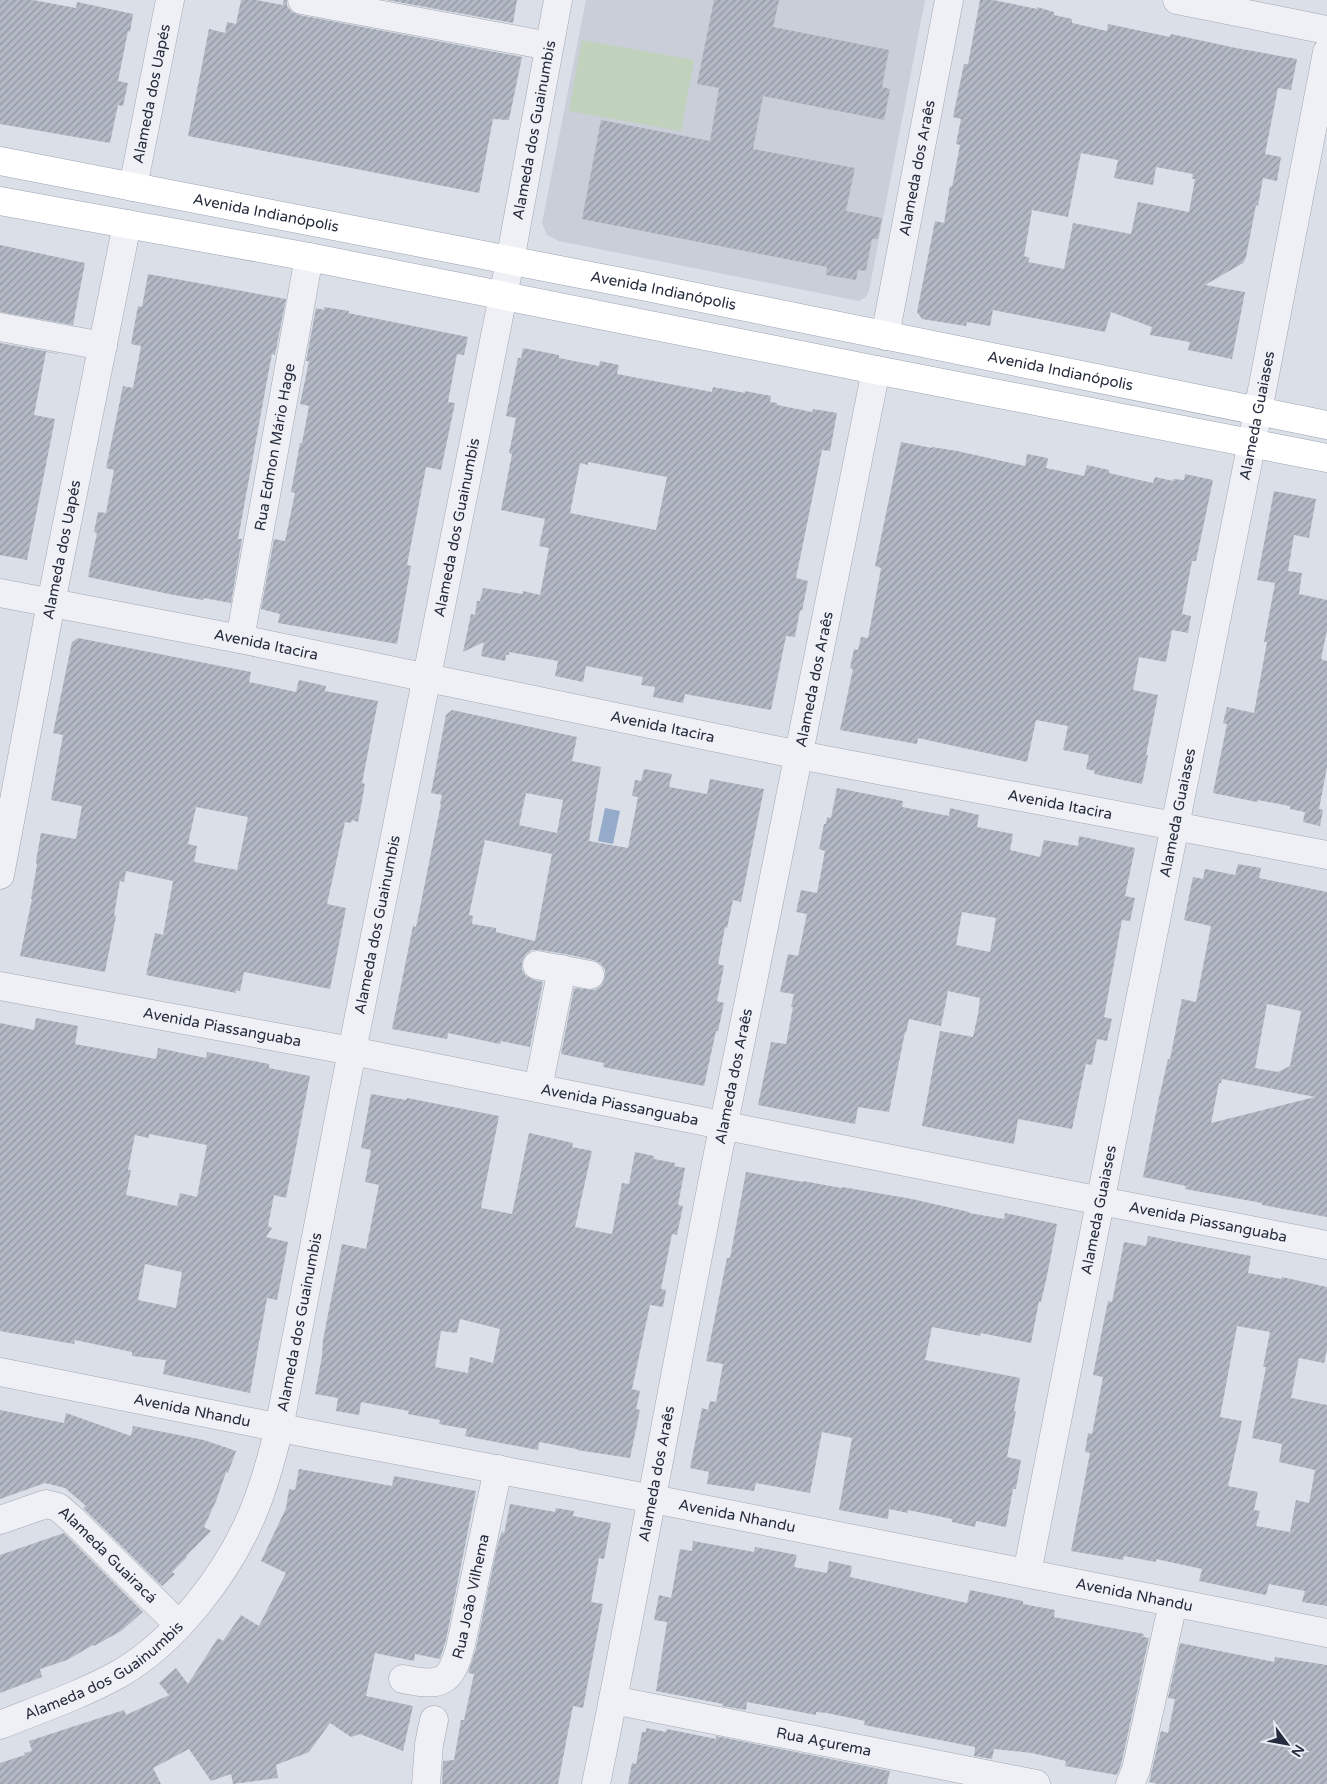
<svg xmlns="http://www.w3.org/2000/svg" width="1327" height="1784" viewBox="0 0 1327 1784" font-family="'Varela Round',sans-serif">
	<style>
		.built { fill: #c9ced9 }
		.grass { fill: #c0d1bc }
		.water { fill: #94abc9 }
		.building { fill: url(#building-hatch); fill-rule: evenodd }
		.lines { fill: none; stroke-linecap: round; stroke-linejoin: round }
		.minor-casing { stroke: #a1a6b1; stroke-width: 29 }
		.major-casing { stroke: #9aa3b3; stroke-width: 29 }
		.minor { stroke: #eef0f5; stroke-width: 28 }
		.major { stroke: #fff; stroke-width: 28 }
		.labels { text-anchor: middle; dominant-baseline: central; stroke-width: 4; stroke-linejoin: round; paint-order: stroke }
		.street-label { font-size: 15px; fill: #252c3d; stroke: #eaeef4 }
	</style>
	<defs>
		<pattern id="building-hatch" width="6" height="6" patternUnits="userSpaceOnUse" patternTransform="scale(1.25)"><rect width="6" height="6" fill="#b2b8c4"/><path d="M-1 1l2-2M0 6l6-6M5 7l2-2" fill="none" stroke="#9196a0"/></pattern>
	</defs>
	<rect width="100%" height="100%" fill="#dbdfe7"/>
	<path class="built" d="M586,0H925L869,291L866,297L859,301L559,241L547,235L542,223Z"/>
	<path class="grass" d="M582,40L694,60L681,131L569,111Z"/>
	<path class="water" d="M605,808L620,811L613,844L598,841Z"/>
	<path class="building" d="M0,0H33L76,8L77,2L133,14L130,32L128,31L118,81L128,83L123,106L118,105L110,143L0,124Z
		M241,0H256L283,5L284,0H287V6L292,12L299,15L522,57L509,120L493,119L479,193L188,136L209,29L225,33L227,22L236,24Z
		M387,0H517L513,23Z
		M714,0H779L773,27L889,50L882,87L890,89L884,120L763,96L753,149L855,168L846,211L882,218L878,239H872L866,271L858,270L856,280L826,275L827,267L582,219L601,120L710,141L719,88L697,84Z
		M980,0H993L1037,9V7L1054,12V15L1072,19V23L1107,31L1108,24L1170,37L1171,34L1236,48L1297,59L1291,90L1278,88L1265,154L1281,157L1277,181L1263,178L1258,206L1256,205L1246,257L1243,263L1205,285L1245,292L1232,359L1188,350L1190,342L1150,335L1152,327L1111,312L1105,332L993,310L990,326L967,322L966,326L922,319L917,312L935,221L944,223L950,186L952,187L960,145L956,144L961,119L953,117L964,64H968ZM1081,153L1118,160L1114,178L1153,185L1156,167L1193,174L1192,179H1195L1189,212L1138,202L1131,234L1073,223L1064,269L1028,262L1030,258L1024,256L1032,210L1068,217Z
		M0,245L85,263L73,325L0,312Z
		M148,274L286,299L275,355L272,354L268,375L238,539H242L231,603L204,598L203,600L174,595L88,577L97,533L94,532L98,512L106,513L114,470L106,468L123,386L133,388L141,346L131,344L138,306L142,307Z
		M324,307L349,311L348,313L468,337L464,355L457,354L448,402L455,403L441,470L426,467L407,565L411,566L397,644L278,623L280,614L261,609L274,539L285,541L295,493L291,492L300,443H302L309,406L300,404L309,361H306L316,308L324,310Z
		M0,343L61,354L46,352L34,415L55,419L27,560L0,555Z
		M523,348L559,355V358L599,366L600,361L619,365L617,374L712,392L713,387L745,393V391L771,396L770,402L777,403V405L812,412L813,409L837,413L830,451L822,450L796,578L808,581L802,611L800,610L795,637L786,636L771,710L685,694L683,703L653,697L655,687L641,685L643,677L586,666L583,682L555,676L558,661L509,652V655H506L505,661L481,656L484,642L463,652L471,614L475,615L477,601H480L483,588L523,594V591L540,595L549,548L539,546L545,519L501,510L512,454L509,453L516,418L506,416L518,358H521ZM588,462L667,477L656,530L570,513L580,463L588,465Z
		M901,442L932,448V447L957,451L1025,466L1027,454L1048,458L1046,468L1084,476L1087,465L1109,470V473L1153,483L1155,477L1173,481V479L1184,480L1185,474L1213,480L1196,561H1192L1182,614L1191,616L1188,633L1172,630L1166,662L1139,657L1133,690L1158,695L1146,755H1148L1142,784L1094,774L1095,771L1086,769L1089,755L1063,750L1068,726L1036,720L1027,762L918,738L917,744L840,730L853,669L850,668L854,649L858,650L861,637L868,638L880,574L881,568L875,566Z
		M1274,491L1316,499L1309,538L1294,535L1288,571L1302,573L1299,594L1327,600V630L1321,659L1327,661V767L1319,809L1323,810L1320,826L1303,822L1305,812L1290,809V806L1258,800L1257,802L1213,793L1227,724L1223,723L1227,707L1254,713L1267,642H1264L1275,583L1257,580Z
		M78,638L251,672L249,682L296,692L299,680L326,686L325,691L378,701L362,783L365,784L358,822L352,820L351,823L345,822L327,904L346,908L330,989L244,972L240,991L236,990V993L146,975L155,933L163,935L173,881L126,871L124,882L120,881L114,915L116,916L105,972L20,956L32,899H31L37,865L36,861L41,833L76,839L82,806L51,800L63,735L53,733L72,642ZM196,807L248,817L237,870L194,862L197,846L188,844Z
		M452,710L577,737L572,761L601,767L589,841L628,848L638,797L632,796L635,780L641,781L644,769L672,774L669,787L707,794L710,779L764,789L741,902L733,900L727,928L725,927L718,964L724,966L717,1001L724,1003L718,1031H716L704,1086L603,1067L604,1063L561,1054L574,988L595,990L601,986L605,977V969L600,963L593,960L565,954L540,950H532L526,954L522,962V970L526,976L534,980L543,982L530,1047L501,1041L500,1044L448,1033L447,1039L392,1029L413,926L416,927L441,804L440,803L442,795L431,793L446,715ZM526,793L563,800L557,833L519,825ZM485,840L552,854L535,941L496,932V928L472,924L473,916L469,915Z
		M837,788L903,801L902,807L949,816L950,808L979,815L977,827L1013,834L1010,850L1040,857L1044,840L1078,846L1079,836L1135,848L1125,896L1135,898L1130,921L1122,920L1104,1017L1112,1019L1107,1041L1097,1039L1092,1065L1086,1064L1072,1129L1018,1119L1014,1144L922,1126L940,1031L973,1037L978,1014L980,998L948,991L941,1026L909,1019L906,1033L905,1032L889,1112L858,1107L855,1124L758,1105L771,1042L786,1044L793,1007H791L794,994L780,992L788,954L798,956L807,914L796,912L801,890L817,893L825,851L819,849L824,824H826L827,817L831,818ZM962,912L996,918L990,952L956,945Z
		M1238,864L1261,868L1259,878L1327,892V1217L1262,1205V1203L1185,1189L1186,1186L1143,1177L1159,1098L1168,1059H1170L1182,999L1196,1002L1211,926L1184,920L1193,877L1203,879L1205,869L1235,875ZM1267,1004L1301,1011L1290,1066L1278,1072L1255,1068ZM1222,1079L1315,1097L1211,1123L1219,1083H1221Z
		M36,1018L78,1026L75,1044L156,1059L158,1048L206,1058L207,1052L269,1064V1068L310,1076L286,1198L274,1195L268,1226L272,1228L266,1237L288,1242L277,1300L267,1298L250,1393L163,1374L166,1360L132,1356V1352L75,1340L74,1344L0,1331V1023L34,1030ZM149,1134L207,1145L197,1197L180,1193L177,1206L126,1195L131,1170H128L135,1135L149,1138ZM145,1264L182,1272L176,1308L138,1300Z
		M371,1094L406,1100L407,1098L499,1116L481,1208L512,1214L529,1133L573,1143L572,1147L592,1151L575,1227L612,1234L622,1183L629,1184L635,1152L654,1156V1159L675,1163L674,1166L685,1168L678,1205L683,1206L677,1235L672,1234L661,1289L666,1290L663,1307L650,1305L632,1389L640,1391L636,1409L640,1410L630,1458L577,1450V1449L539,1442L538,1450L465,1436L467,1429L439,1424L440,1420L408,1414L409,1411L361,1402L359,1415L336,1411L338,1398L315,1394L322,1356L323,1340L342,1244L366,1249L379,1185L365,1182L371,1150L361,1148ZM460,1319L500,1329L493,1363L470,1357L468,1373L435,1367L441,1331L457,1333Z
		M746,1172L803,1182V1181L841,1188L842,1187L912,1199L969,1212V1213L1004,1219L1005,1213L1057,1224L1047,1276L1041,1302L1039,1301L1031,1343L981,1333L980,1336L932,1327L925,1360L1020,1378L1014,1411H1016L1007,1457L1021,1460L1016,1489H1013L1006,1527L976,1521L975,1527L952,1522V1519L908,1510V1513L889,1509L888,1519L839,1510L852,1438L822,1432L810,1493L756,1483L754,1491L707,1484L709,1472L690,1468L702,1408L708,1410L710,1401L716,1402L723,1364L706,1361L727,1258H730Z
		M1148,1236L1251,1256L1248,1273L1281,1279L1282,1277L1327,1287V1349L1324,1363L1299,1358L1291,1398L1327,1405V1606L1302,1602L1305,1591L1269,1584L1266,1595L1199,1581L1202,1569L1156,1559V1562L1124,1556L1123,1560L1071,1551L1090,1453L1085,1452L1088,1433L1092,1434L1103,1377L1093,1375L1108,1301L1112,1302L1124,1242L1146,1246ZM1237,1326L1270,1332L1263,1367H1266L1252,1438L1282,1444L1279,1462L1315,1470L1309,1503L1296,1500L1290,1532L1256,1526L1260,1511L1254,1510L1258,1492L1228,1486L1242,1421L1220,1417Z
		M0,1410L64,1423L66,1413L131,1436L133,1426L204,1440L236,1451L228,1473L226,1472L216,1501L204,1527L211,1531L186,1556L187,1557L172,1572L175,1574L162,1586L83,1508L86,1506L65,1488L45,1483L0,1499Z
		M299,1469L392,1486L394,1476L476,1491L446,1640L440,1659L415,1654L414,1661L375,1653L366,1696L413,1706L403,1751L360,1734L351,1737L330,1723L309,1752L276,1765L278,1778L233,1784L231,1774L211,1781L189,1749L153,1768L161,1784H0V1763L25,1755L24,1753L32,1751L29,1741L124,1710L126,1715L169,1695L159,1683L176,1668L188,1684L218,1638L223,1641L241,1615L259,1626L286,1573L261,1561L286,1508L289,1489L295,1490Z
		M510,1504L555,1512L556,1508L574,1511L573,1516L611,1523L604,1559L599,1558L591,1602L603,1604L583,1708L573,1706L558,1784H442L443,1761L454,1760L461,1720H464L474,1674L468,1673L476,1648L497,1547L502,1531L504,1534Z
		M64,1533L143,1612L121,1631L94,1646L93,1645L67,1660L40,1669L42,1677L0,1693V1555Z
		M693,1541L754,1552L755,1547L797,1555L794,1567L827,1573L829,1561L852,1566L850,1577L967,1603L970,1590L1023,1601V1604L1055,1610L1054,1617L1144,1634L1143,1637L1149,1638L1121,1765L1117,1775L1065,1766L1066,1761L1032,1753L994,1749L992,1759L974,1756L975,1747L864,1725L865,1721L827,1713L816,1712V1715L747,1702L746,1710L722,1706L723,1704L656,1691L667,1622L654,1620L659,1595L671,1598L680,1549L692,1551Z
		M1180,1643L1274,1662L1275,1657L1327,1665V1784H1158L1149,1782L1161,1731L1168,1733L1175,1699L1168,1698Z
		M646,1728L666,1732L667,1729L716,1739V1736L890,1771L887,1784H628L632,1763L636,1764L642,1732H646Z"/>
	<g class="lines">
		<g class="minor-casing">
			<g id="minor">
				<path d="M302,0L549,46"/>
				<path d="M1177,0L1327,30"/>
				<path id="s1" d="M133,187L170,0"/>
				<path d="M0,327L103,346"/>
				<path id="s2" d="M885,336L949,0"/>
				<path id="s3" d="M0,593L240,639L799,755L1327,855"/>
				<path id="s4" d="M240,639L309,257"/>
				<path id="s5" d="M0,875L51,603L127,224"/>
				<path d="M537,965L590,975"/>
				<path id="s6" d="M0,986L352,1051L1101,1201L1327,1245"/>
				<path d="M538,1088L562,969"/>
				<path id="s7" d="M0,1372L311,1434L653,1499L1327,1633"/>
				<path id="s8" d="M0,1520L46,1504L58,1507L74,1521L179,1625"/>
				<path id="s9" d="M1027,1573L1139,1005L1252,442L1327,52"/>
				<path id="s10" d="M403,1679C442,1687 451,1684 461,1644L498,1469"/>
				<path id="s11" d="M613,1700L1036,1784"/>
				<path id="s12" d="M0,1725C40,1709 81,1695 119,1674C175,1642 227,1574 252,1515C264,1487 272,1457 279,1428L352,1051L510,261L558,0"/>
				<path d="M426,1784L429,1744L434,1720"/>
				<path id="s13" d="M596,1784C641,1564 680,1343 724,1123C775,872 827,621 876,370"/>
				<path d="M1130,1784L1136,1770L1173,1603"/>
			</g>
		</g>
		<g class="major-casing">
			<g id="major">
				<path id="s14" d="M0,161L642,286L1327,425"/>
				<path d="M0,201L309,257L876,370L1327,458"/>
			</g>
		</g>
		<use href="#minor" class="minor"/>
		<use href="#major" class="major"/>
	</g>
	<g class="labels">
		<g class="street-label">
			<text stroke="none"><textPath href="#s1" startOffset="95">Alameda dos Uapés</textPath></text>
			<text stroke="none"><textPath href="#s12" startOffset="1754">Alameda dos Guainumbis</textPath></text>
			<text stroke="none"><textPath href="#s2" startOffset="171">Alameda dos Araês</textPath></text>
			<text stroke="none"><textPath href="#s14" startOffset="271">Avenida Indianópolis</textPath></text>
			<text stroke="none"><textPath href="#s14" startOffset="676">Avenida Indianópolis</textPath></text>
			<text stroke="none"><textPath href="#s14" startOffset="1081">Avenida Indianópolis</textPath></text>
			<text stroke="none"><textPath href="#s9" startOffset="1180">Alameda Guaiases</textPath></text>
			<text stroke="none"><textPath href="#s4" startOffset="195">Rua Edmon Mário Hage</textPath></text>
			<text stroke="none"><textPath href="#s12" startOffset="1349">Alameda dos Guainumbis</textPath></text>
			<text stroke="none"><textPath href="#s5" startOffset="331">Alameda dos Uapés</textPath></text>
			<text stroke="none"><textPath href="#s3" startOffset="271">Avenida Itacira</textPath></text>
			<text stroke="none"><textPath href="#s13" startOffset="1126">Alameda dos Araês</textPath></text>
			<text stroke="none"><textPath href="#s3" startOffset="676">Avenida Itacira</textPath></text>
			<text stroke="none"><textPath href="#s3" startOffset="1081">Avenida Itacira</textPath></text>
			<text stroke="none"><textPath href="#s9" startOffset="775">Alameda Guaiases</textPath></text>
			<text stroke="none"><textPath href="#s12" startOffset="944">Alameda dos Guainumbis</textPath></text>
			<text stroke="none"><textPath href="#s6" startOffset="226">Avenida Piassanguaba</textPath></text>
			<text stroke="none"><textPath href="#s13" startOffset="721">Alameda dos Araês</textPath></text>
			<text stroke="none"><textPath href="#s6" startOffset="631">Avenida Piassanguaba</textPath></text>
			<text stroke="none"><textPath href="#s9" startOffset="370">Alameda Guaiases</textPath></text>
			<text stroke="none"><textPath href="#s6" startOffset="1231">Avenida Piassanguaba</textPath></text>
			<text stroke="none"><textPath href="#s12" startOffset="539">Alameda dos Guainumbis</textPath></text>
			<text stroke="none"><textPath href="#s7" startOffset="196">Avenida Nhandu</textPath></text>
			<text stroke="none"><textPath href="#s13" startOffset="316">Alameda dos Araês</textPath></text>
			<text stroke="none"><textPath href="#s7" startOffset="751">Avenida Nhandu</textPath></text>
			<text stroke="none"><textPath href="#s8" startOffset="130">Alameda Guairacá</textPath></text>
			<text stroke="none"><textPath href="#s7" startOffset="1156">Avenida Nhandu</textPath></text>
			<text stroke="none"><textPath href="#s10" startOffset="130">Rua João Vilhema</textPath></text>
			<text stroke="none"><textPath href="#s12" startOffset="118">Alameda dos Guainumbis</textPath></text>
			<text stroke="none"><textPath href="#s11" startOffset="215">Rua Açurema</textPath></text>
		</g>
	</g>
	<g transform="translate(1287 1744) rotate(122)" stroke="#eaeef4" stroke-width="4" paint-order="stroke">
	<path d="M0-4L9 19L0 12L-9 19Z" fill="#252c3d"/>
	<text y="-8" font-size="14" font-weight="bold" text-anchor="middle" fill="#252c3d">N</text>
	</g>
</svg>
